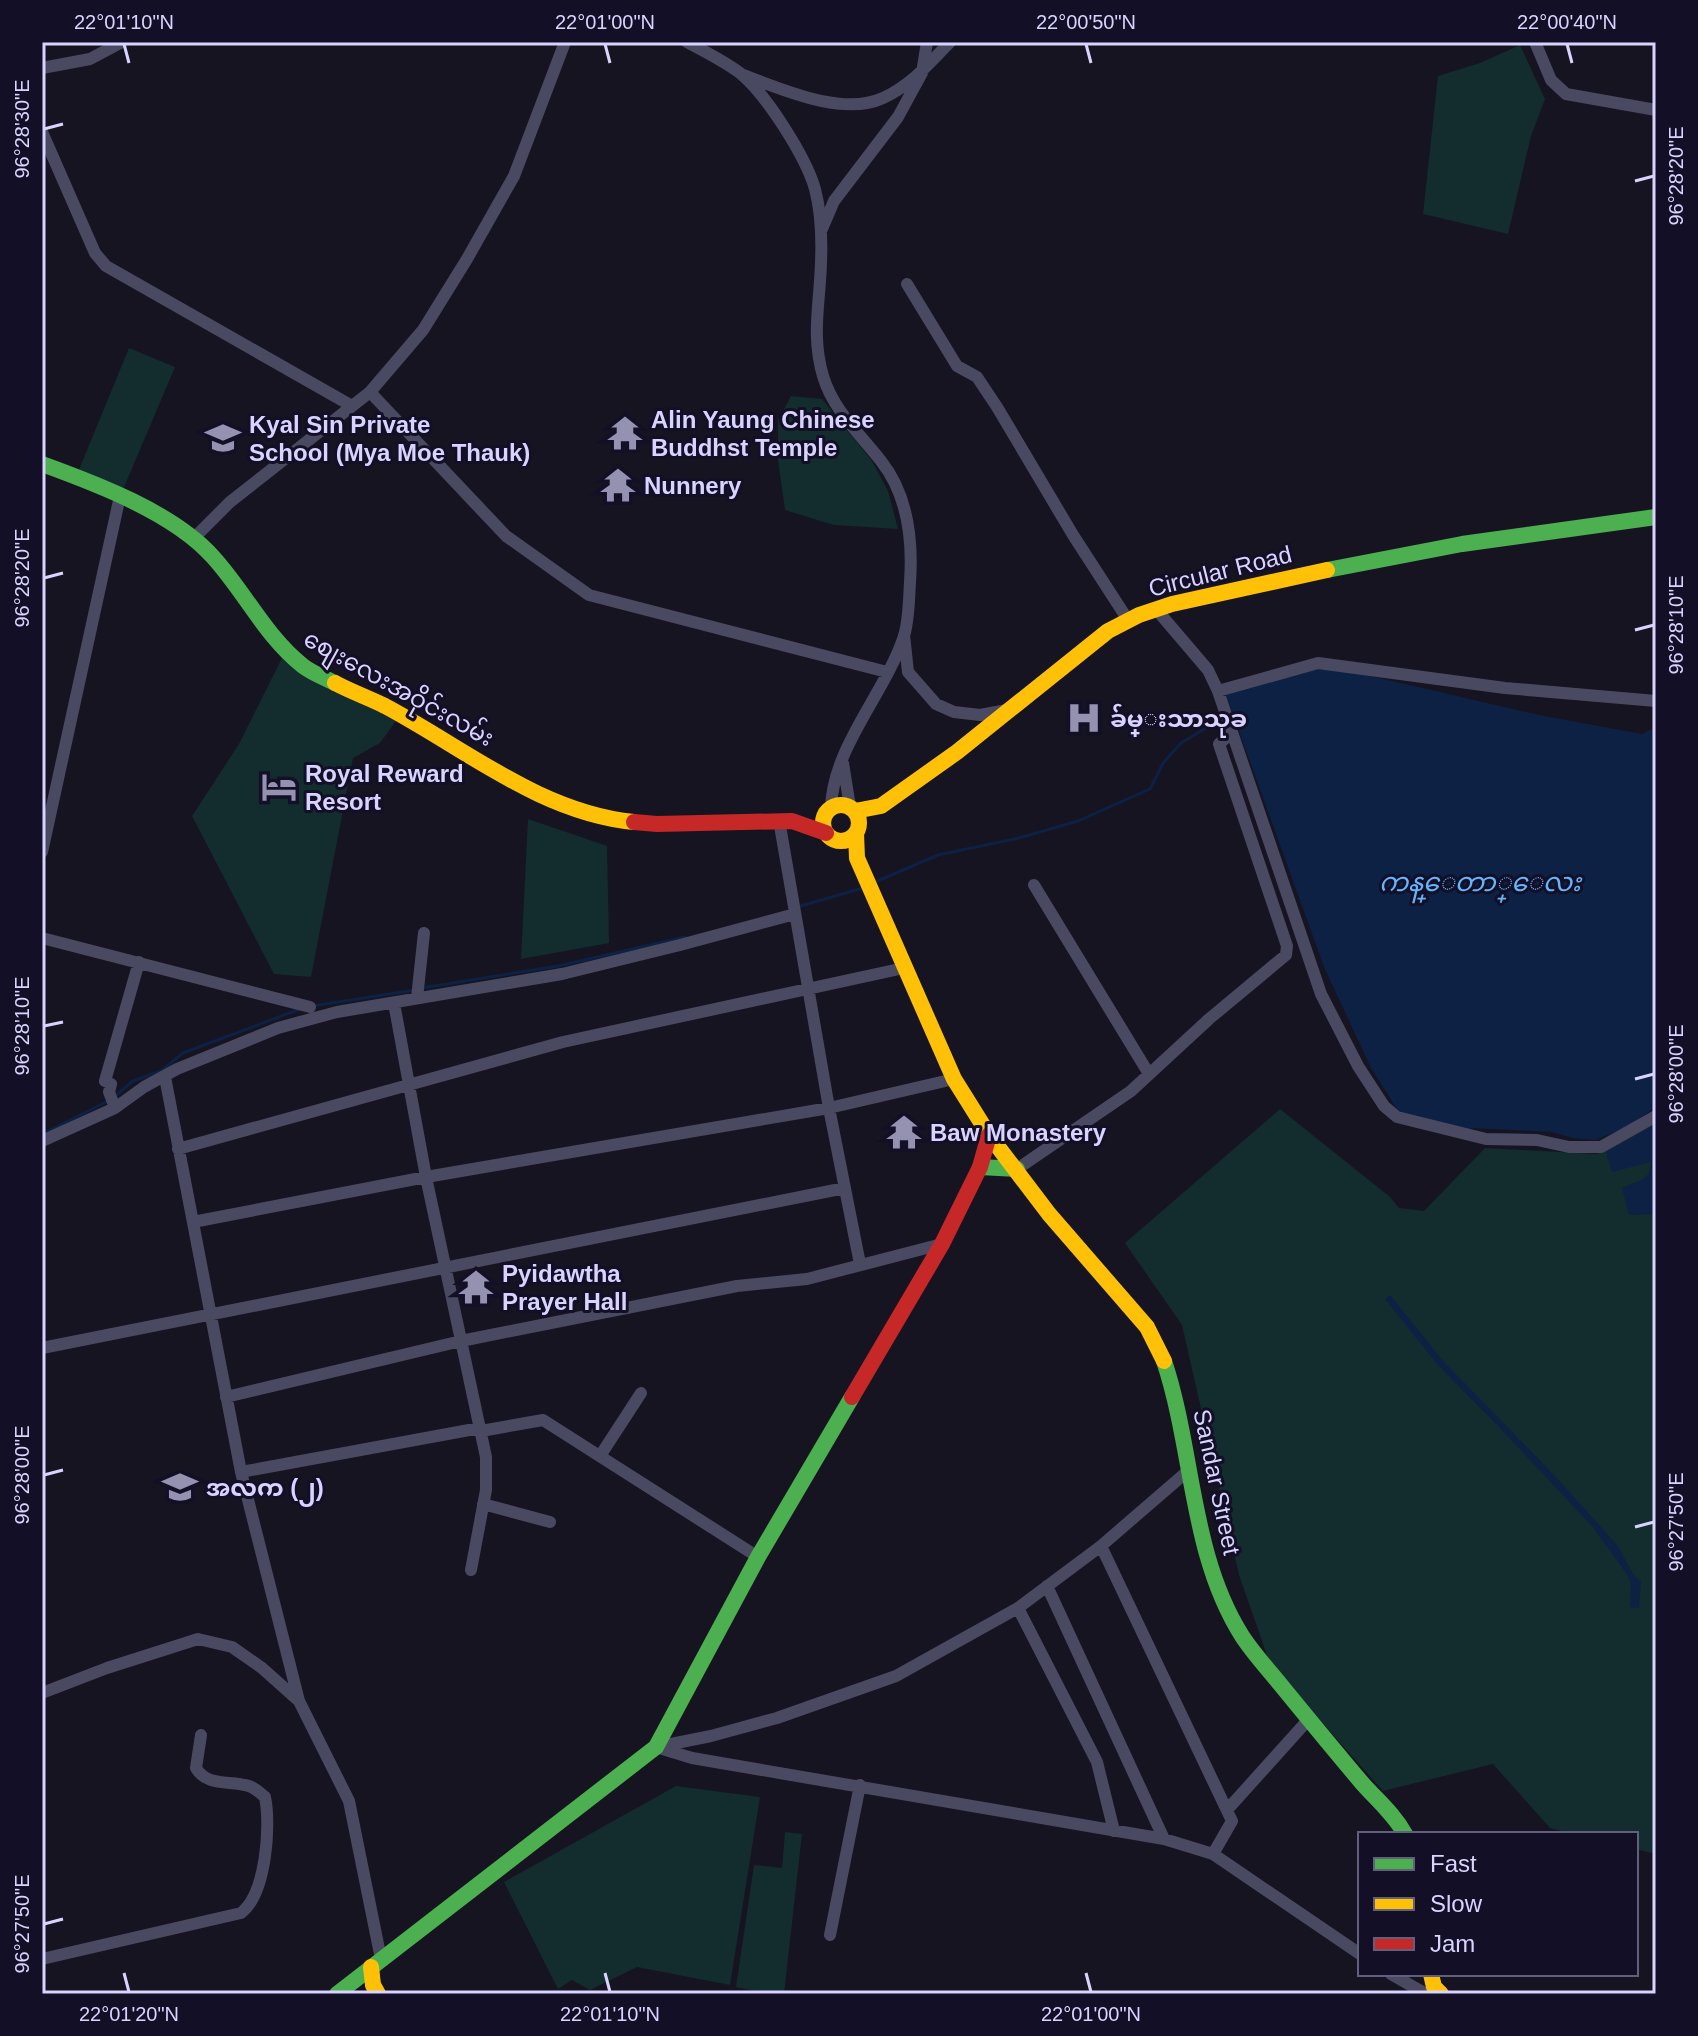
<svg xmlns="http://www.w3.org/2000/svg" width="1698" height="2036" viewBox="0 0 1698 2036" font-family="Helvetica,'Noto Sans Myanmar',sans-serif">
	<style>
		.green { fill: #132c2d }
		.water { fill: #0d2144 }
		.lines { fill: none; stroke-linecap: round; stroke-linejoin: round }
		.stream { stroke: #0d2144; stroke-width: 3 }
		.street { stroke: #4a4962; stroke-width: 12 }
		.fast { stroke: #4caf50; stroke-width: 16 }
		.slow { stroke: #ffc107; stroke-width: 16 }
		.jam { stroke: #c62828; stroke-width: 16 }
		.ticks { fill: none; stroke: #d9d4ff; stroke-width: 3 }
		.labels { text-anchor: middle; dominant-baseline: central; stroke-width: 6; stroke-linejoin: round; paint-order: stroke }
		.poi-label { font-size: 24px; font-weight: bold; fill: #d9d4ff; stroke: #130f26; text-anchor: start }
		.street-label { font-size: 24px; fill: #d9d4ff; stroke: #130f26 }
		.water-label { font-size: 26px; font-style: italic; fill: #62b6ff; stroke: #130f26 }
		.neatline { fill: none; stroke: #d9d4ff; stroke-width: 3 }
		.ticks-label { font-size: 20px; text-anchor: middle; fill: #d9d4ff }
	</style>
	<rect width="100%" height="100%" fill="#161421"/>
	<path class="green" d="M1520,45L1545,99L1531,136L1508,234L1423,214L1438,76L1480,63Z
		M129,348L175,367L122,492L78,472Z
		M791,396L822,399L872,461L888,491L898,529L834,525L785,510L778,460V420Z
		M283,656L298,669L396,721L380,743L353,758L311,977L274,974L192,816L239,744Z
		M528,819L607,846L609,943L521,959Z
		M1280,1109L1390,1197L1399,1208L1424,1211L1485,1148L1597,1154L1656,1120V1854L1636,1849V1834H1573L1550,1828L1493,1764L1383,1791L1270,1664L1239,1575L1182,1325L1125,1243Z
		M676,1786L760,1797L730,1985L637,1967L590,1990L572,1980L558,1989L504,1882Z
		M785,1832L802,1834L784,1994H769L736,1987L754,1865L782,1868Z"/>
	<path class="water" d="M1323,665L1539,715L1642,734L1656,727V1107L1625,1128L1595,1140L1573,1138L1551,1132L1474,1128L1463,1131L1410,1118L1397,1109L1371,1068L1324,967L1226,695Z
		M1656,1124V1238L1653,1214L1629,1215L1622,1188C1635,1181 1653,1181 1650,1162L1612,1172L1606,1152Z
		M1390,1295L1444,1362L1554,1475L1617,1545L1633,1574L1641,1582L1639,1608L1630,1607L1631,1584L1627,1574L1592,1526L1501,1429L1438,1365L1385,1299Z"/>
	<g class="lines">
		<path class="stream" d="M873,883L938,855L1019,838L1078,821L1150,789L1163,763L1181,743L1204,729L1226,720
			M797,907L863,888
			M422,988L558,966L685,937
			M312,1006L415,990
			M114,1097L133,1081L161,1071L183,1053L300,1009
			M42,1134L108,1101"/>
		<path class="street" d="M687,42C704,51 724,61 740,73C766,94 806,157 815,189C821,212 822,238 821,262C820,303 811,335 823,376C833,410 860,434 881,461C908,495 913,539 910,582C909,598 909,620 904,636C885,694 833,746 831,808
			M1535,42L1551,80L1566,94L1656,110
			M42,68L90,59L122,42
			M743,75C782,89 842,117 883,98C910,86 930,63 950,42
			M42,132L95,253L106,266L352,406
			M822,229L834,201L898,117L922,73L927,42
			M907,284L957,366L977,377L997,407L1073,535L1128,620
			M370,392L506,536L589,595L887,672
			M193,539L230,502L370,392L423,330L467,259L514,176L565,42
			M1156,609L1208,670L1218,691L1321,994L1358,1066L1384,1106L1397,1117L1486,1139L1537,1140L1569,1147H1601L1656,1116
			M904,635L908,672L936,704L954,712L980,715L1007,710
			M1218,691L1318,663L1505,688L1656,701
			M843,763L850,807
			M779,820L829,1108L860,1264
			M42,852L120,496
			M1034,885L1149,1074
			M42,938L310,1007
			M417,998L424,933
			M394,1003L426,1177L486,1457V1490L471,1570
			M165,1077L241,1472L299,1701L349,1801L381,1959
			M115,1108L109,1092L111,1084L105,1081L139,962
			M42,1141L115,1108L144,1087L177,1069L278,1028L337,1012L562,974L680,945L795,914
			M178,1149L563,1042L904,968
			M1017,1169L1131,1091L1209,1019L1286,955L1287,946L1219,744L1231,733
			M193,1222L426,1177L829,1108L954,1079
			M42,1348L845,1188
			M226,1397L461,1341L737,1286L807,1279L942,1244
			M481,1431L543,1420L758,1557
			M600,1456L641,1393
			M241,1472L480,1428
			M483,1504L550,1522
			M1101,1546L1232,1821L1213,1854
			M1047,1586L1164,1839
			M1018,1608L1097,1762L1114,1831
			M42,1693L107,1668L198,1639L232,1647L262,1668L299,1701
			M656,1747L692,1758L1164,1839L1213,1854L1360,1954
			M656,1747L711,1736L777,1718L896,1676L1018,1608L1101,1546L1189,1470
			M1227,1810L1308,1720
			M830,1935L860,1785
			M42,1959L241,1913C266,1894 271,1826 265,1797C260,1793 255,1788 249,1786C230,1780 207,1787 196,1768L201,1735
			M1391,1974L1426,1994"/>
		<path class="fast" d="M42,464C97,484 174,513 213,557C245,592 265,636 303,666C312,673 325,678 335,683
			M1327,570L1462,544L1656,517
			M980,1167L1017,1169
			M1164,1361C1194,1451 1190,1554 1242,1636C1253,1653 1267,1668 1280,1684C1307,1717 1334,1750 1362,1783C1377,1800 1394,1814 1405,1834
			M337,1994L656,1747L758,1557L852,1397"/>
		<path class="slow" d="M335,683C352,692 369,698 385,706C466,749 541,813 634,822
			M823 823a18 18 0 1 1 36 0a18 18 0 1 1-36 0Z
			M855,811L881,806L957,752L1108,631L1139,615L1172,604L1327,570
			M856,833L857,858L954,1079L989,1135L1049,1214L1147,1327L1164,1361
			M371,1967L373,1985L378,1994
			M1431,1974L1434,1987L1441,1994"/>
		<path class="jam" d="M634,822L657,824L792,821L826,833
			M852,1397L942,1244L980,1167L989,1135"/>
	</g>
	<path class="ticks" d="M124,44L129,63M605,44L610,63M1086,44L1091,63M1567,44L1572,63M44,129L63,124M1635,181L1654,176M44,578L63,573M1635,630L1654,625M44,1026L63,1022M1635,1079L1654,1074M44,1475L63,1470M1635,1527L1654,1522M44,1924L63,1919M124,1973L129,1992M605,1973L610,1992M1086,1973L1091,1992"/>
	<defs>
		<g id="temple-bare" transform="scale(2.76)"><path d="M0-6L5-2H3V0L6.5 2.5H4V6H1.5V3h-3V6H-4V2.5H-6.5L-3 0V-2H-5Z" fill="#9591b1" stroke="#130f26" stroke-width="2.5" paint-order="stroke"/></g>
		<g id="school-bare" transform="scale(2.76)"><path d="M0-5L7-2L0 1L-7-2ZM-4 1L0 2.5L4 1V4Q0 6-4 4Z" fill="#9591b1" stroke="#130f26" stroke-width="2.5" paint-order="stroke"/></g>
		<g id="hospital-bare" transform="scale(2.76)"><path d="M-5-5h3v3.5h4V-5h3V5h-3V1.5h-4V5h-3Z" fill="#9591b1" stroke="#130f26" stroke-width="2.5" paint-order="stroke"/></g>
		<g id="hotel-bare" transform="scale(2.76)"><path d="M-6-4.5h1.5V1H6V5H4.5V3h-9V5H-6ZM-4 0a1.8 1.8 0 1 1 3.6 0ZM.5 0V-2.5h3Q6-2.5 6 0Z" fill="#9591b1" stroke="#130f26" stroke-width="2.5" paint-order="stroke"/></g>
	</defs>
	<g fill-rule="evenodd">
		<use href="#temple-bare" x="625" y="433"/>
		<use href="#school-bare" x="223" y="438"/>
		<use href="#temple-bare" x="618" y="485"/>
		<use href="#hospital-bare" x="1084" y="718"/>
		<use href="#hotel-bare" x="279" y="787"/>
		<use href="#temple-bare" x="904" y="1132"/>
		<use href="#temple-bare" x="476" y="1287"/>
		<use href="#school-bare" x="180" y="1487"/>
	</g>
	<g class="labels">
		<g class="poi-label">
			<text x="651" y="419">Alin Yaung Chinese<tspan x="651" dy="28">Buddhst Temple</tspan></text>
			<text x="249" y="424">Kyal Sin Private<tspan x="249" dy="28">School (Mya Moe Thauk)</tspan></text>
			<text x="644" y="485">Nunnery</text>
			<text x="1110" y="718">ခ်မ္းသာသုခ</text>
			<text x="305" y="773">Royal Reward<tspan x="305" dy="28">Resort</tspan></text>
			<text x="930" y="1132">Baw Monastery</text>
			<text x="502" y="1273">Pyidawtha<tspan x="502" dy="28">Prayer Hall</tspan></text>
			<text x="206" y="1487">အလက (၂)</text>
		</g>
		<g class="street-label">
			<text transform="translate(1220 571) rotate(-14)">Circular Road</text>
			<text transform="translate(399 688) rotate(29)">စျေးလေးအဝိုင်းလမ်း</text>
			<text transform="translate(1217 1482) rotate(78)">Sandar Street</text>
		</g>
		<g class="water-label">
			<text x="1480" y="882">ကန္ေတာ္ေလး</text>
		</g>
	</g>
	<rect width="1698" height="2036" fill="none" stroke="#130f26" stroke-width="88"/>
	<rect x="1358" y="1832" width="280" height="144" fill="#130f26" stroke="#625e7d" stroke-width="2"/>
	<rect x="1374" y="1858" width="40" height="12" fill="#4caf50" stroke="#625e7d" stroke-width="2"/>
	<text x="1430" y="1872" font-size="24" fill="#d9d4ff">Fast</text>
	<rect x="1374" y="1898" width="40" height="12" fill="#ffc107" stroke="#625e7d" stroke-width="2"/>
	<text x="1430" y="1912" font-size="24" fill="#d9d4ff">Slow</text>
	<rect x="1374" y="1938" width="40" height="12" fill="#c62828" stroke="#625e7d" stroke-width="2"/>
	<text x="1430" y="1952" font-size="24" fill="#d9d4ff">Jam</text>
	<rect x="44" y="44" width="1610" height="1948" class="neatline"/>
	<g class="ticks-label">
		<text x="124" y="29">22°01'10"N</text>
		<text x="605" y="29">22°01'00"N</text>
		<text x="1086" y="29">22°00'50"N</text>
		<text x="1567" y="29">22°00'40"N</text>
		<text transform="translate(22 129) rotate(-90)" y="7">96°28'30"E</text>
		<text transform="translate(1676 176) rotate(-90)" y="7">96°28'20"E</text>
		<text transform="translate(22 578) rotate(-90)" y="7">96°28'20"E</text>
		<text transform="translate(1676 625) rotate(-90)" y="7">96°28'10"E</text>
		<text transform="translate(22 1026) rotate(-90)" y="7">96°28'10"E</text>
		<text transform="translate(1676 1074) rotate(-90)" y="7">96°28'00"E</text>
		<text transform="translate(22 1475) rotate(-90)" y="7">96°28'00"E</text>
		<text transform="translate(1676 1522) rotate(-90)" y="7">96°27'50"E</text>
		<text transform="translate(22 1924) rotate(-90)" y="7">96°27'50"E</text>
		<text x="129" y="2021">22°01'20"N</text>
		<text x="610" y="2021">22°01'10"N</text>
		<text x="1091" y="2021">22°01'00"N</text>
	</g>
</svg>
